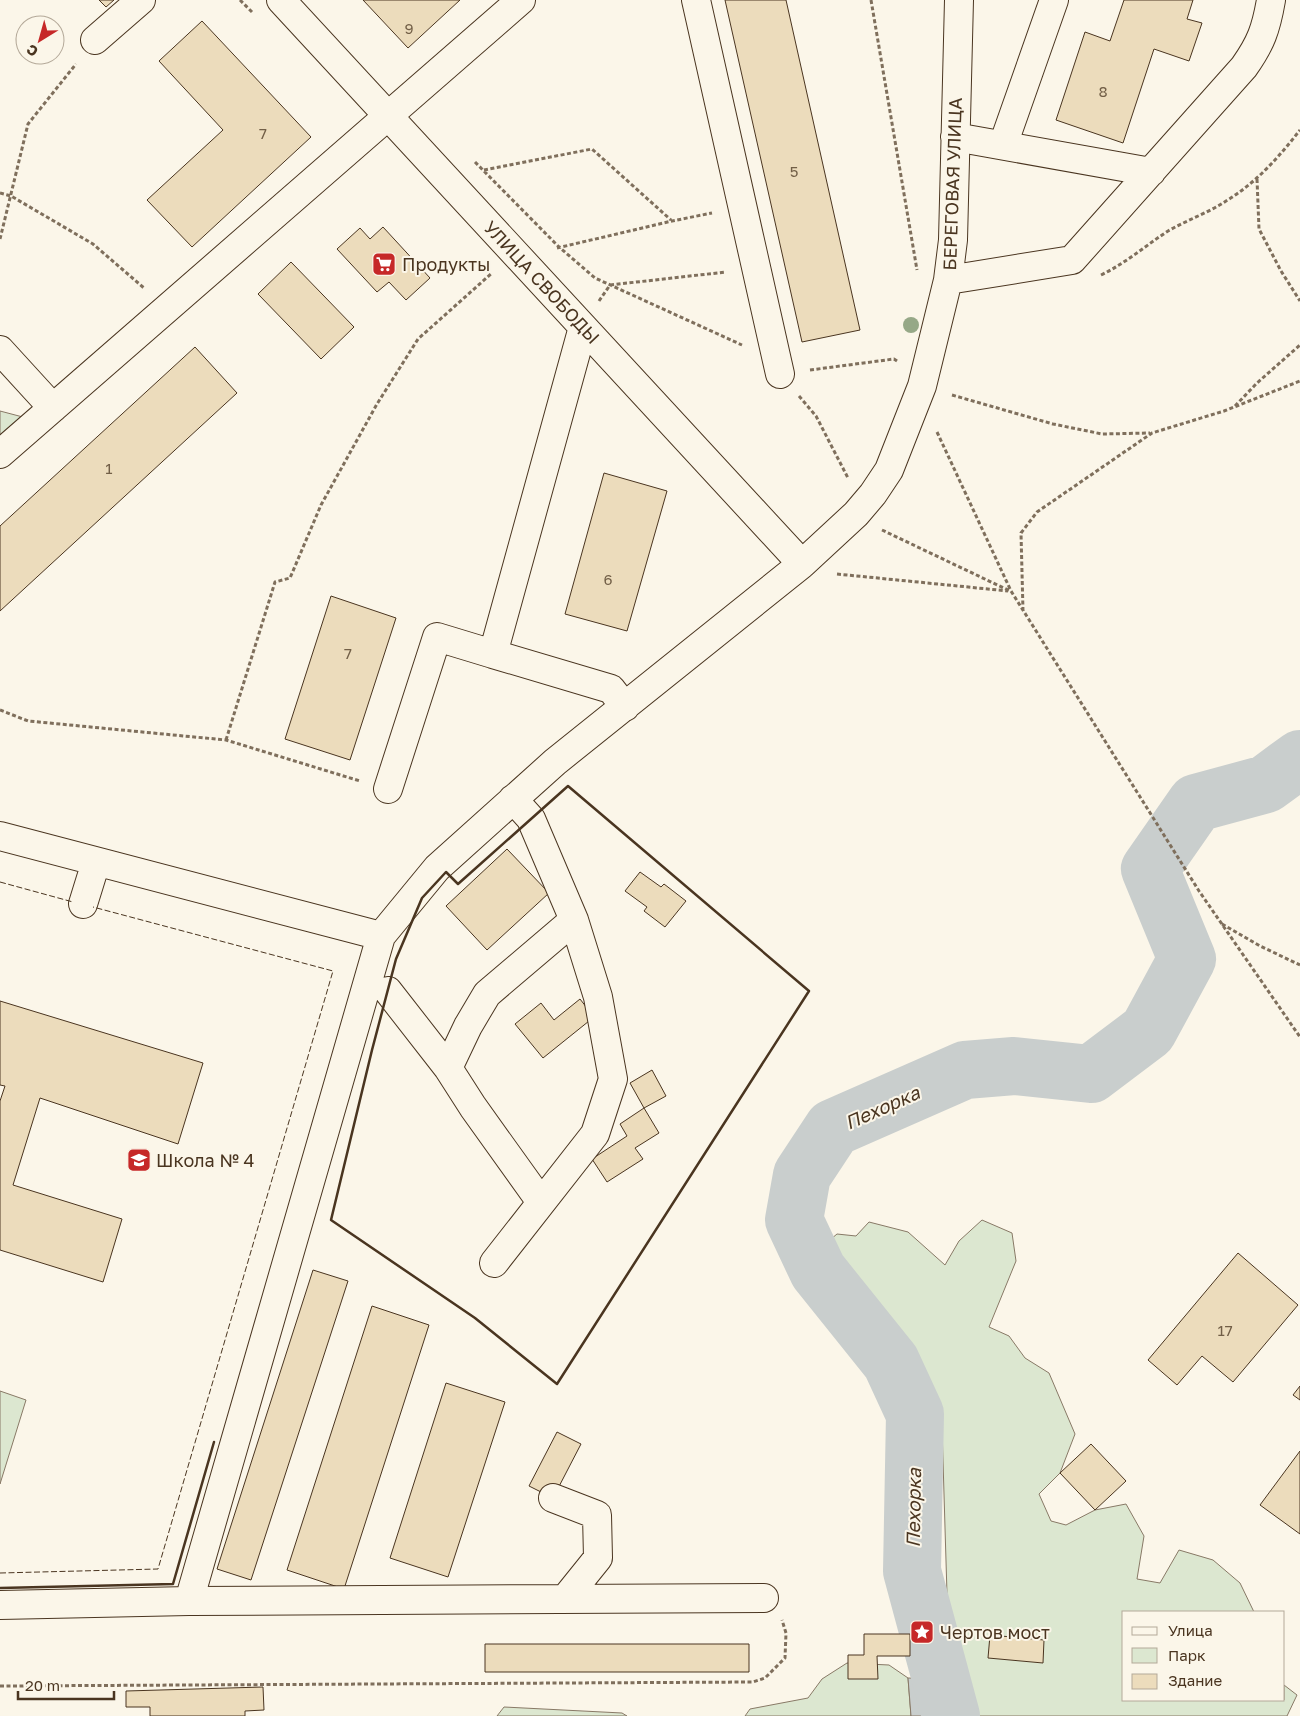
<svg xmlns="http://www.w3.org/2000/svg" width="1300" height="1716" viewBox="0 0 1300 1716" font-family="'Golos Text',sans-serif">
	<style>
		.green { fill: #dce7d0; stroke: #887966 }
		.water { fill: #c9cecd; stroke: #887966 }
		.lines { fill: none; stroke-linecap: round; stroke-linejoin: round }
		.river { stroke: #c9cecd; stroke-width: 58 }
		.building { fill: #ecdcbc; stroke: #4a3520 }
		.minor-casing { stroke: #4a3520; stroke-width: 30 }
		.path { stroke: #7f6f5c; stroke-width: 3; stroke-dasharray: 4 2.5; stroke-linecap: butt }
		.minor { stroke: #fbf6e9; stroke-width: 28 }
		.fence { stroke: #4a3520; stroke-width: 1; stroke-dasharray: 6 2.5; stroke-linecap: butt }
		.wall { stroke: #4a3520; stroke-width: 2.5 }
		.tree { fill: #96a887 }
		.labels { text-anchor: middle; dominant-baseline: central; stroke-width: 4; stroke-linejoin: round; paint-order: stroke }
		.number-label { font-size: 15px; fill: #725f47 }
		.street-label { font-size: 18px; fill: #4a3520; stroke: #fbf6e9 }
		.poi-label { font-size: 18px; fill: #4a3520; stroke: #fbf6e9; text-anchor: start }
		.water-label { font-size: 19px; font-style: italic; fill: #4a3520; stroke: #fbf6e9 }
	</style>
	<rect width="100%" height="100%" fill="#fbf6e9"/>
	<path class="green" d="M0,411L38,421L0,454Z
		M982,1220L1012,1233L1016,1261L989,1327L1009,1336L1025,1358L1049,1373L1075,1434L1060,1473L1039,1494L1051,1521L1066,1525L1095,1510L1126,1504L1144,1536L1137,1579L1160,1583L1179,1550L1213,1560L1240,1583L1254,1612H1124V1700H1284V1685L1297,1695L1287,1716H964L959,1680L963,1663L944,1635L947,1594L942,1427L939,1407L928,1382L915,1360L847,1277L825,1244L837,1234L856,1236L869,1222L908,1232L945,1265L959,1241Z
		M0,1391L26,1400L0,1484Z
		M847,1663L889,1665L908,1678L911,1716H745L750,1709L808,1698L822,1679Z
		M504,1707L622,1713L627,1716H497Z"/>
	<path class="water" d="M908,1678L959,1680L964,1716H911Z"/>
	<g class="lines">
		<path class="river" d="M951,1716L912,1571L915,1414L891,1362L818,1271L794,1220L802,1175L833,1128L965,1070L1014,1066L1091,1074L1148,1031L1187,959L1150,869L1196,803L1266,784L1300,759"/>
	</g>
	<path class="building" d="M99,0H114L106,7Z
		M363,0H460L408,48Z
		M725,0H786L860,330L802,342Z
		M1124,0H1193L1187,19L1202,23L1189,61L1154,49L1123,143L1056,120L1085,32L1110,41Z
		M202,21L311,137L192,247L147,200L223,130L159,61Z
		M383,227L430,278L406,300L389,282L377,292L337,249L360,228L370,239Z
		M291,262L354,327L321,359L258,294Z
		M195,347L237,393L0,611V526Z
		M604,473L667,491L627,631L565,614Z
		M331,596L396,618L350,760L285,739Z
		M507,849L549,893L487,950L446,906Z
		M640,872L661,887L664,884L686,901L665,927L644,911L647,907L625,891Z
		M580,999L594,1017L543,1058L515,1024L541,1003L554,1020Z
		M0,1001L203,1063L178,1144L40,1098L13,1185L122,1219L103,1282L0,1250V1101L5,1086L0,1085Z
		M652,1070L666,1096L644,1108L630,1083Z
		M644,1108L659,1133L635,1148L643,1159L607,1182L592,1159L627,1136L620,1124Z
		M1238,1253L1298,1305L1233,1382L1202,1356L1177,1385L1148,1360Z
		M313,1270L348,1281L251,1580L217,1569Z
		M372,1306L429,1325L344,1589L287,1570Z
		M446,1383L505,1402L448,1577L390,1558Z
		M1300,1386V1400L1293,1395Z
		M557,1432L581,1444L553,1498L529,1486Z
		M1091,1444L1126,1481L1095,1510L1060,1473Z
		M1300,1451V1534L1260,1505Z
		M864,1634H910V1656H877L878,1679H848V1655H864Z
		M990,1635L1044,1640L1043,1663L988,1658Z
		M485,1644H749V1672H485Z
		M263,1687L264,1710L245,1711V1716H150V1707H126V1691Z"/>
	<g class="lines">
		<g class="minor-casing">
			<path id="minor" d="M281,0L802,564
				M696,0L780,374
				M95,40L141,0
				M955,137L1151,172
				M1003,145L1054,0
				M948,280L1072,260L1244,67C1261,43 1266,29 1271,0
				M0,350L53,408
				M0,454L521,0
				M493,654L611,689L625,707
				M388,789L437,637L493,654L583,327
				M0,836L381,936
				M83,904L96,862
				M388,991L448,1068
				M541,1202L473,1107L448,1068L468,1026L487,994L574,920
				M494,1263L595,1134L613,1079L598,997L574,920L531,819L513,799
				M553,1498L597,1515L598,1558L565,1599
				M189,1601L381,936L437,868L555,762L802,564L856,514L873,494L889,470L922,386L948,280L953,240L959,0
				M0,1605L189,1601L764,1598"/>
		</g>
		<path class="path" d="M240,0L252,12
			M871,0L917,270
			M475,162L559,247L595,278L742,345
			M484,170L592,149L671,220
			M1257,179L1259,229L1281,271L1300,301
			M0,193L11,196L93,244L144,288
			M0,239L28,124L76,64
			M557,248L672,221L712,213
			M1101,275C1126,263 1145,246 1168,231C1187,220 1208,213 1226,201C1256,183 1279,157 1300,130
			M599,301L610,285L726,272
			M810,370L894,359L897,361
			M952,395L1053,424L1102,434L1150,433
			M799,396L816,416L848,478
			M1235,406L1257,383L1300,345
			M937,432L1011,591L1199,891L1300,1037
			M882,530L1010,591
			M837,574L1008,591
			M1023,611L1021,533L1037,512L1152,433L1224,411L1300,381
			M0,710L28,721L226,740L360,781
			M226,740L275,582L290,578L321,505L377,404L418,339L492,273
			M1222,924L1260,946L1300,965
			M0,1686L753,1682L765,1678L785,1658L786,1633L782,1620"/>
		<use href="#minor" class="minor"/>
		<path class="fence" d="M0,882L73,902
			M0,1573L158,1569L333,971L93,907"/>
		<path class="wall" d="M568,786L809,991L557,1384L475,1318L331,1220L372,1050L396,959L422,898L446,872L458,884Z
			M0,1588L173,1584L214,1442"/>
	</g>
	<circle class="tree" cx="911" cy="325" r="8"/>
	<defs>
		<g id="supermarket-square" transform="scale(1.25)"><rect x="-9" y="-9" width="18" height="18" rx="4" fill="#c62828" stroke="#fbf6e9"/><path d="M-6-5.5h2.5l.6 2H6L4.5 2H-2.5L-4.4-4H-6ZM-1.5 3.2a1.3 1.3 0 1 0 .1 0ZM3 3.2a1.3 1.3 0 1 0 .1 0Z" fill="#fff"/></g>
		<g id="school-square" transform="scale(1.25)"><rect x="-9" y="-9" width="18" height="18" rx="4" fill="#c62828" stroke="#fbf6e9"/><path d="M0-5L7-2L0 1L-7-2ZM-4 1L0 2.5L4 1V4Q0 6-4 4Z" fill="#fff"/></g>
		<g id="sight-square" transform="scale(1.25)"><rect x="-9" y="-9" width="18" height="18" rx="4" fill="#c62828" stroke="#fbf6e9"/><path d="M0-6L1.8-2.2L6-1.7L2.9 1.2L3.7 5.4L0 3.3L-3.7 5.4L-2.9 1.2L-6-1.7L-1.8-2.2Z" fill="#fff"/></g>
	</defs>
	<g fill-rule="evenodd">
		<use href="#supermarket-square" x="384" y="264"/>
		<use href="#school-square" x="139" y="1160"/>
		<use href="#sight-square" x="922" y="1632"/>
	</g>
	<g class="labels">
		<g class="number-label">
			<text x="409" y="28">9</text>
			<text x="1103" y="91">8</text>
			<text x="263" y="133">7</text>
			<text x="794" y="171">5</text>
			<text x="109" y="468">1</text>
			<text x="608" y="579">6</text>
			<text x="348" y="653">7</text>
			<text x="1225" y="1330">17</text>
		</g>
		<g class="street-label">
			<text transform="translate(952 184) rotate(-88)">БЕРЕГОВАЯ УЛИЦА</text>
			<text transform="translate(542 282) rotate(47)">УЛИЦА СВОБОДЫ</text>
		</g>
		<g class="poi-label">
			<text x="402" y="264">Продукты</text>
			<text x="156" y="1160">Школа № 4</text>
			<text x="940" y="1632">Чертов мост</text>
		</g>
		<g class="water-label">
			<text transform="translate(882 1107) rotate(-24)">Пехорка</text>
			<text transform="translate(913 1508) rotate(-89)">Пехорка</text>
		</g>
	</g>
	<rect x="1122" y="1611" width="162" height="90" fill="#fbf6e9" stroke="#b4a999"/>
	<rect x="1132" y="1627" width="25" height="8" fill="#fbf6e9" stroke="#b4a999"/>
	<text x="1168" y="1636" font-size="15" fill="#4a3520">Улица</text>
	<rect x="1132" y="1648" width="25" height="15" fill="#dce7d0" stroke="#b4a999"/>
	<text x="1168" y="1661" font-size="15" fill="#4a3520">Парк</text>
	<rect x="1132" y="1674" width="25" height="15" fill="#ecdcbc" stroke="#b4a999"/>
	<text x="1168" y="1686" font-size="15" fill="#4a3520">Здание</text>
	<g transform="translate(40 40) rotate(217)"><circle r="24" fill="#fbf6e9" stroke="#b4a999"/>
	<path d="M0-4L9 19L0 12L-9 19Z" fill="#c62828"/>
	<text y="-8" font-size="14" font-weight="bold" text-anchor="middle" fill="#4a3520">С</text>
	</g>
	<path d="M18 1691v8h96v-8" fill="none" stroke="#4a3520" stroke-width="2.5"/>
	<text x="25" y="1691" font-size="15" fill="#4a3520" stroke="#fbf6e9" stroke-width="4" paint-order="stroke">20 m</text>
</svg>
